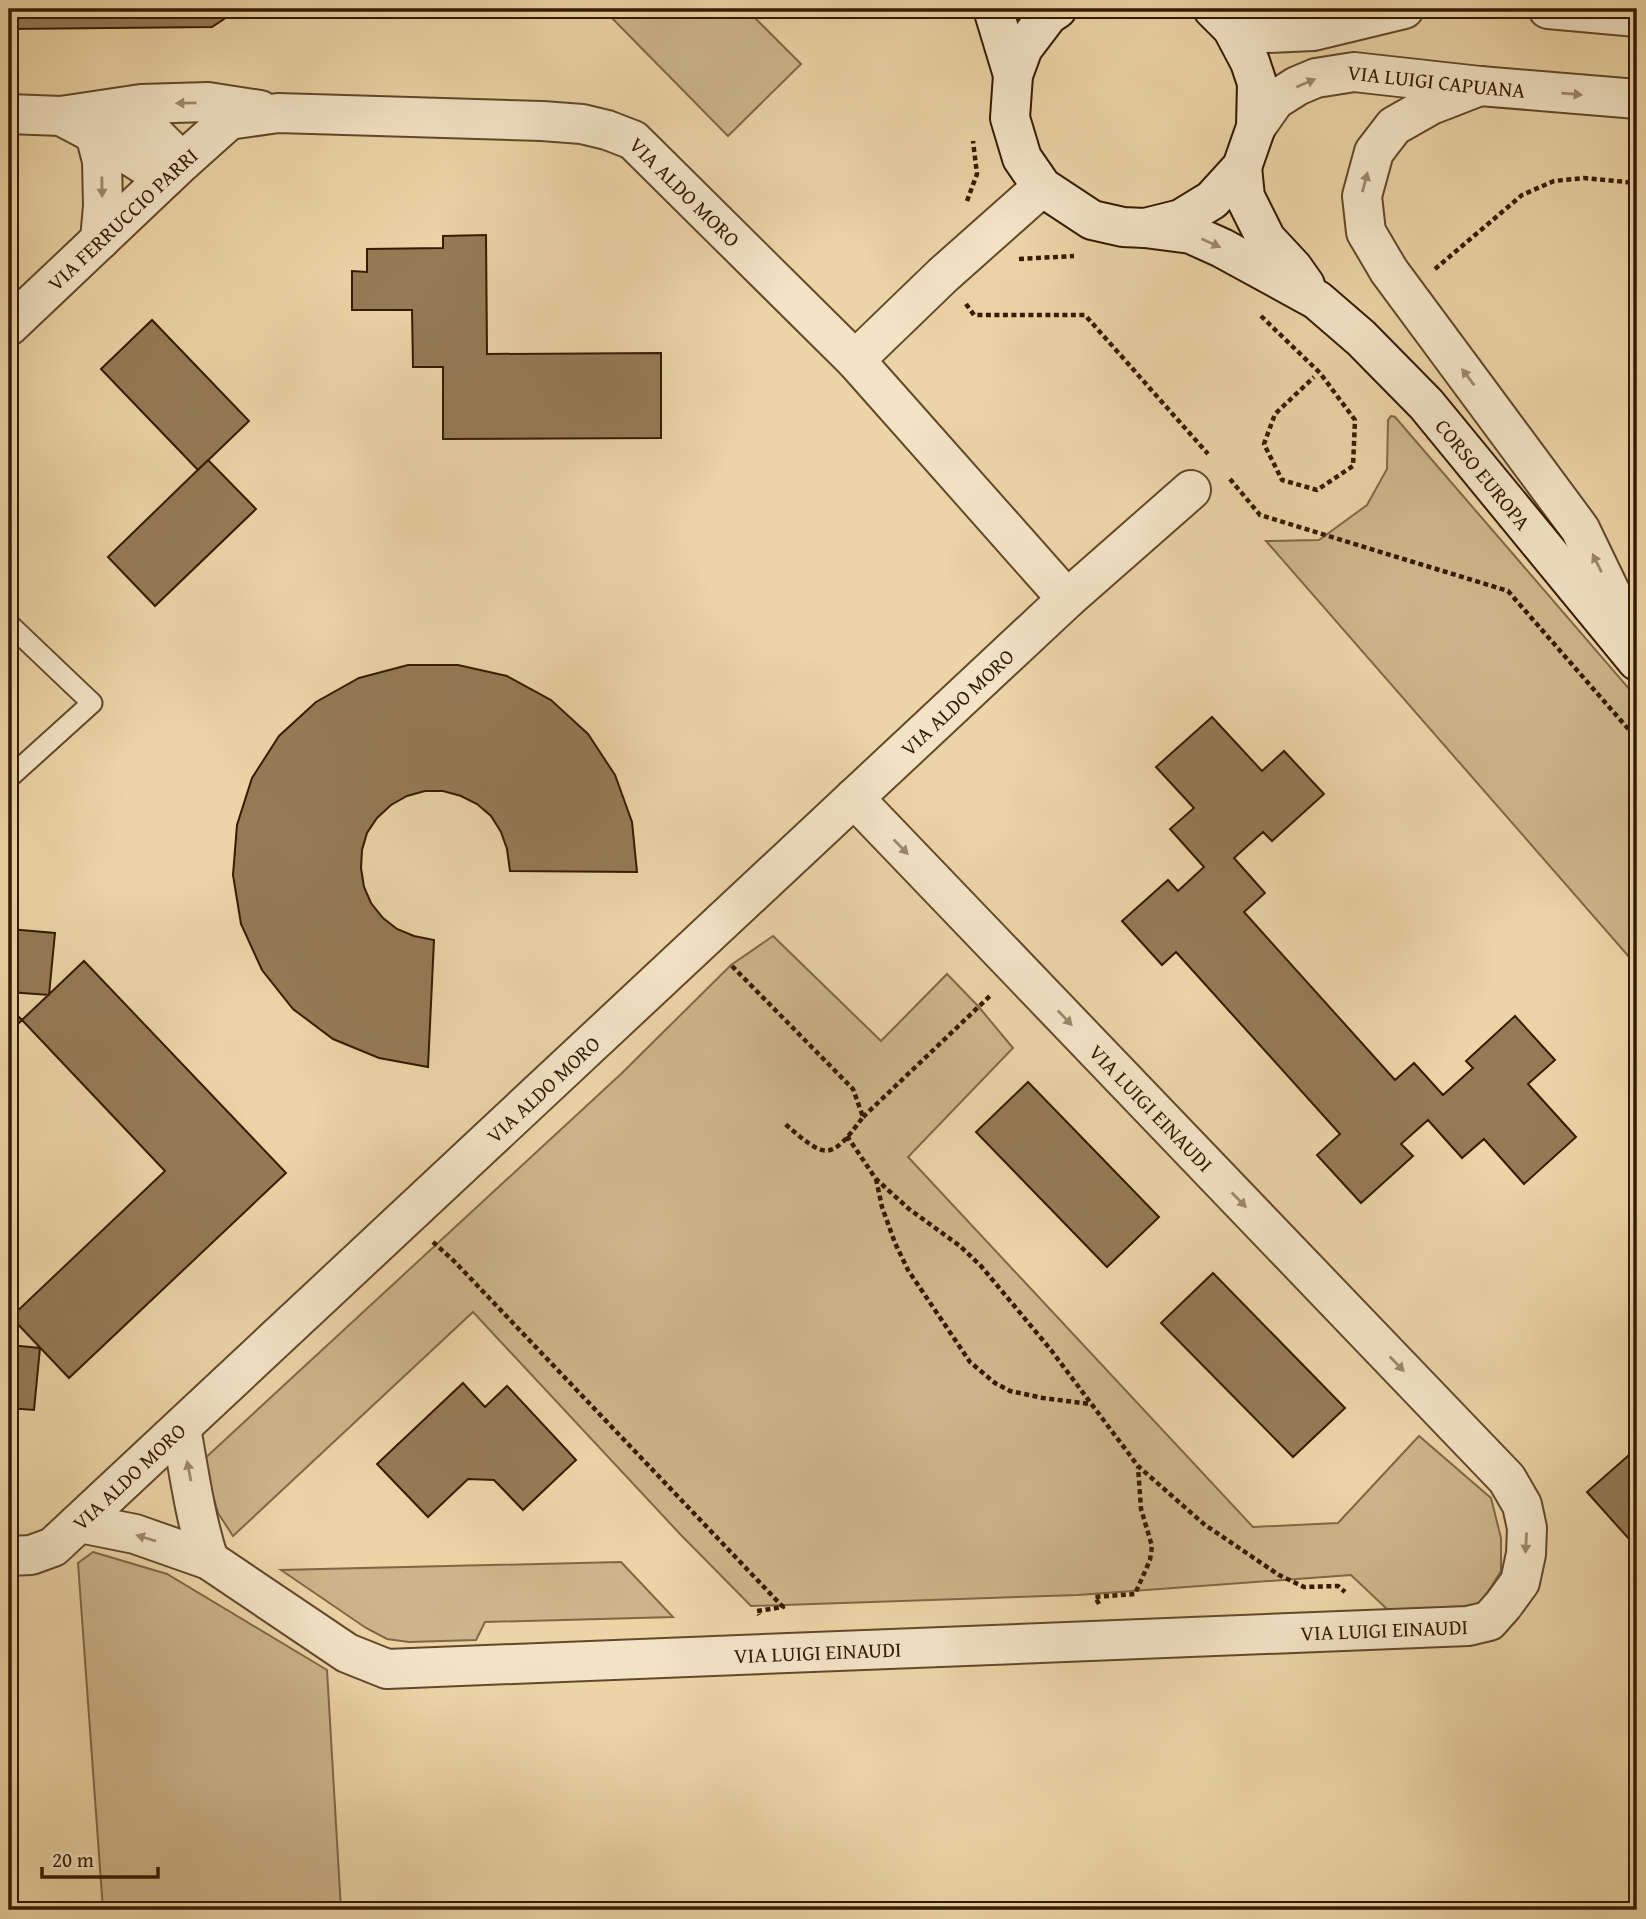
<svg xmlns="http://www.w3.org/2000/svg" width="1646" height="1919" viewBox="0 0 1646 1919" font-family="'Gentium Book Plus',serif">
	<style>
		.green { fill: #ccb58a; stroke: #806845; stroke-width: 2 }
		.building { fill: #947b56; stroke: #351b00; stroke-width: 2 }
		.lines { fill: none; stroke-linecap: round; stroke-linejoin: round }
		.service-casing { stroke: #62492a; stroke-width: 23 }
		.minor-casing { stroke: #62492a; stroke-width: 42 }
		.secondary-casing { stroke: #351b00; stroke-width: 42 }
		.path { stroke: #351b00; stroke-width: 4.5; stroke-dasharray: 5 3.5; stroke-linecap: butt }
		.service { stroke: #f2e3c5; stroke-width: 19 }
		.minor { stroke: #f2e3c5; stroke-width: 38 }
		.secondary { stroke: #f2e3c5; stroke-width: 38 }
		.oneway { fill: #9d896c }
		.labels { text-anchor: middle; dominant-baseline: central; stroke-width: 5; stroke-linejoin: round; paint-order: stroke }
		.street-label { font-size: 21px; fill: #351b00; stroke: #f2e3c5 }
	</style>
	<rect width="100%" height="100%" fill="#ebd4a6"/>
	<filter id="stains"><feTurbulence type="fractalNoise" baseFrequency=".00286" numOctaves="4"/><feColorMatrix values="0 0 0 0 .2 0 0 0 0 .09 0 0 0 0 .02 0 0 0 .5 -.17"/></filter>
	<radialGradient id="worn" r=".72"><stop offset=".6" stop-color="#630" stop-opacity="0"/><stop offset="1" stop-color="#630" stop-opacity=".3"/></radialGradient>
	<path class="green" d="M603,9H746L801,64L728,136Z
		M1391,416L1395,417L1637,698V966L1266,541L1319,540L1367,505L1387,469L1388,420Z
		M773,936L881,1041L947,974L978,1006L1013,1048L908,1157L1253,1527L1338,1523L1419,1436L1491,1498L1501,1538V1571L1479,1606L1389,1611L1351,1575L1078,1595L751,1606L680,1534L473,1312L233,1536L218,1513L203,1460L622,1073L731,965Z
		M93,1552L167,1574L327,1670L341,1910H103L78,1563Z
		M621,1562L673,1617L485,1622L476,1640L409,1642L387,1639L366,1628L281,1570Z"/>
	<path class="building" d="M9,9H239L212,27L9,29Z
		M486,235L487,354L661,353V438L443,439V367H413L412,310H352V271L367,272V249L443,248V236Z
		M152,320L249,421L198,470L101,369Z
		M208,460L256,509L155,606L108,557Z
		M408,665H458L507,676L551,700L588,734L615,775L632,822L637,872L510,871L507,849L501,832L491,816L477,804L461,796L443,791H425L407,796L391,805L377,818L367,833L362,850L361,868L364,887L371,903L383,918L397,929L414,936L434,940L428,1067L379,1058L333,1039L293,1009L262,970L241,924L233,875L237,825L252,778L279,736L316,702L359,678Z
		M1212,717L1262,771L1284,751L1324,794L1272,841L1263,832L1234,858L1265,893L1244,912L1395,1080L1414,1063L1443,1095L1473,1068L1466,1061L1515,1016L1555,1060L1528,1084L1576,1137L1524,1184L1484,1139L1462,1158L1428,1120L1401,1144L1413,1156L1361,1203L1317,1155L1340,1134L1176,952L1162,965L1122,921L1168,880L1178,891L1204,867L1170,829L1194,808L1156,767Z
		M9,929L55,933L49,995L9,992Z
		M84,961L286,1173L69,1378L11,1317L165,1171L22,1020Z
		M9,1007L22,1020L9,1033Z
		M1028,1082L1159,1217L1107,1267L976,1132Z
		M1213,1273L1345,1408L1293,1457L1161,1323Z
		M9,1345L40,1348L34,1410L9,1408Z
		M463,1383L485,1407L507,1386L576,1460L523,1510L494,1480L468,1479L428,1517L377,1464Z
		M1637,1448V1548L1587,1492Z
		M9,1755H11L16,1891H9Z"/>
	<g class="lines">
		<g class="service-casing">
			<path id="service" d="M9,624L92,703L9,778"/>
		</g>
		<g class="minor-casing">
			<g id="minor">
				<path d="M1548,9L1637,17"/>
				<path d="M1232,28L1267,33L1313,31L1404,9"/>
				<path d="M1480,86L1431,105L1394,126L1374,152L1362,196L1366,232L1389,271L1580,529L1637,647"/>
				<path d="M9,114L61,116L112,113L127,115L140,120L182,162"/>
				<path d="M61,116L141,104L208,102L260,110"/>
				<path d="M61,116L95,134L165,178"/>
				<path id="s1" d="M1256,127L1275,100L1297,86L1316,78L1354,72L1480,86L1637,99"/>
				<path d="M95,134L102,161L103,206L100,240"/>
				<path id="s2" d="M9,326L182,162L229,120L278,113L542,121L582,124L607,130L633,140L855,360L1067,599"/>
				<path d="M855,360L943,275L1042,187"/>
				<path d="M181,1428C189,1472 195,1518 209,1560"/>
				<path id="s3" d="M80,1523L135,1534L209,1560L347,1653L387,1669L1468,1626L1489,1621L1504,1604L1520,1582L1526,1554L1527,1528L1522,1505L1507,1479L854,798"/>
				<path id="s4" d="M9,1556L31,1555L53,1547L1067,599L1191,490"/>
			</g>
		</g>
		<g class="secondary-casing">
			<g id="secondary">
				<path d="M993,9L1013,75"/>
				<path d="M1057,9L1048,15L1023,48L1013,75L1010,118L1022,158L1042,187L1092,220L1123,227L1145,228L1181,219L1212,200L1242,167L1256,127L1257,83L1250,62L1232,28L1213,9"/>
				<path d="M1242,167L1245,197L1266,239L1293,268L1305,285"/>
				<path id="s5" d="M1145,228L1191,234L1222,248L1317,300L1361,338L1426,404L1637,661"/>
			</g>
		</g>
		<path class="path" d="M967,201L977,174L973,141
			M1019,259L1074,256
			M1435,269L1522,195L1554,181L1584,178L1637,183
			M966,304L974,315H1085L1208,454
			M1261,316L1320,373L1355,420L1353,466L1317,490L1282,480L1264,444L1275,414L1314,377
			M1230,479L1260,515L1508,591L1637,739
			M732,966L853,1089L863,1117C830,1162 826,1159 785,1124
			M863,1117L992,994
			M847,1136L876,1179L909,1209L960,1246L981,1266L1051,1350L1138,1466L1205,1525L1279,1575L1304,1587L1338,1586L1345,1592
			M876,1179L882,1207L895,1243L908,1270L970,1362L995,1383L1010,1391L1043,1398L1090,1404
			M433,1242L454,1261L783,1607L757,1611L759,1615
			M1099,1604L1095,1597L1135,1594L1150,1560L1152,1546L1141,1509L1138,1467"/>
		<use href="#service" class="service"/>
		<use href="#minor" class="minor"/>
		<use href="#secondary" class="secondary"/>
	</g>
	<defs><path id="oneway-solid" d="M-6-.8H1V-3.2L6.5 0L1 3.2V.8H-6Z" transform="scale(1.75)"/></defs>
	<g class="oneway">
		<use href="#oneway-solid" transform="translate(1306 83) rotate(-23)"/>
		<use href="#oneway-solid" transform="translate(1572 94) rotate(5)"/>
		<use href="#oneway-solid" transform="translate(186 103) rotate(179)"/>
		<use href="#oneway-solid" transform="translate(1365 182) rotate(-75)"/>
		<use href="#oneway-solid" transform="translate(102 187) rotate(89)"/>
		<use href="#oneway-solid" transform="translate(1211 243) rotate(24)"/>
		<use href="#oneway-solid" transform="translate(1468 377) rotate(-127)"/>
		<use href="#oneway-solid" transform="translate(1597 563) rotate(-116)"/>
		<use href="#oneway-solid" transform="translate(901 847) rotate(46)"/>
		<use href="#oneway-solid" transform="translate(1065 1018) rotate(46)"/>
		<use href="#oneway-solid" transform="translate(1239 1200) rotate(46)"/>
		<use href="#oneway-solid" transform="translate(1397 1364) rotate(46)"/>
		<use href="#oneway-solid" transform="translate(189 1471) rotate(-101)"/>
		<use href="#oneway-solid" transform="translate(146 1538) rotate(-163)"/>
		<use href="#oneway-solid" transform="translate(1526 1543) rotate(93)"/>
	</g>
	<g class="labels">
		<g class="street-label">
			<text stroke="none"><textPath href="#s1" startOffset="201">VIA LUIGI CAPUANA</textPath></text>
			<text stroke="none"><textPath href="#s2" startOffset="782">VIA ALDO MORO</textPath></text>
			<text stroke="none"><textPath href="#s2" startOffset="156">VIA FERRUCCIO PARRI</textPath></text>
			<text stroke="none"><textPath href="#s5" startOffset="430">CORSO EUROPA</textPath></text>
			<text stroke="none"><textPath href="#s4" startOffset="1283">VIA ALDO MORO</textPath></text>
			<text stroke="none"><textPath href="#s4" startOffset="716">VIA ALDO MORO</textPath></text>
			<text transform="translate(1151 1108) rotate(46)">VIA LUIGI EINAUDI</text>
			<text stroke="none"><textPath href="#s4" startOffset="149">VIA ALDO MORO</textPath></text>
			<text stroke="none"><textPath href="#s3" startOffset="1342">VIA LUIGI EINAUDI</textPath></text>
			<text stroke="none"><textPath href="#s3" startOffset="775">VIA LUIGI EINAUDI</textPath></text>
		</g>
	</g>
	<rect width="1646" height="1919" fill="none" stroke="#ebd4a6" stroke-width="35"/>
	<rect x="10" y="10" width="1625" height="1898" fill="none" stroke="#351b00" stroke-width="3.5"/>
	<rect x="18" y="18" width="1611" height="1884" fill="none" stroke="#351b00" stroke-width="2"/>
	<path d="M42 1867v10h116v-10" fill="none" stroke="#351b00" stroke-width="3.5"/>
	<text x="52" y="1867" font-size="21" fill="#351b00" stroke="#f2e3c5" stroke-width="5" paint-order="stroke">20 m</text>
	<rect width="100%" height="100%" filter="url(#stains)"/>
	<rect width="100%" height="100%" fill="url(#worn)"/>
</svg>
